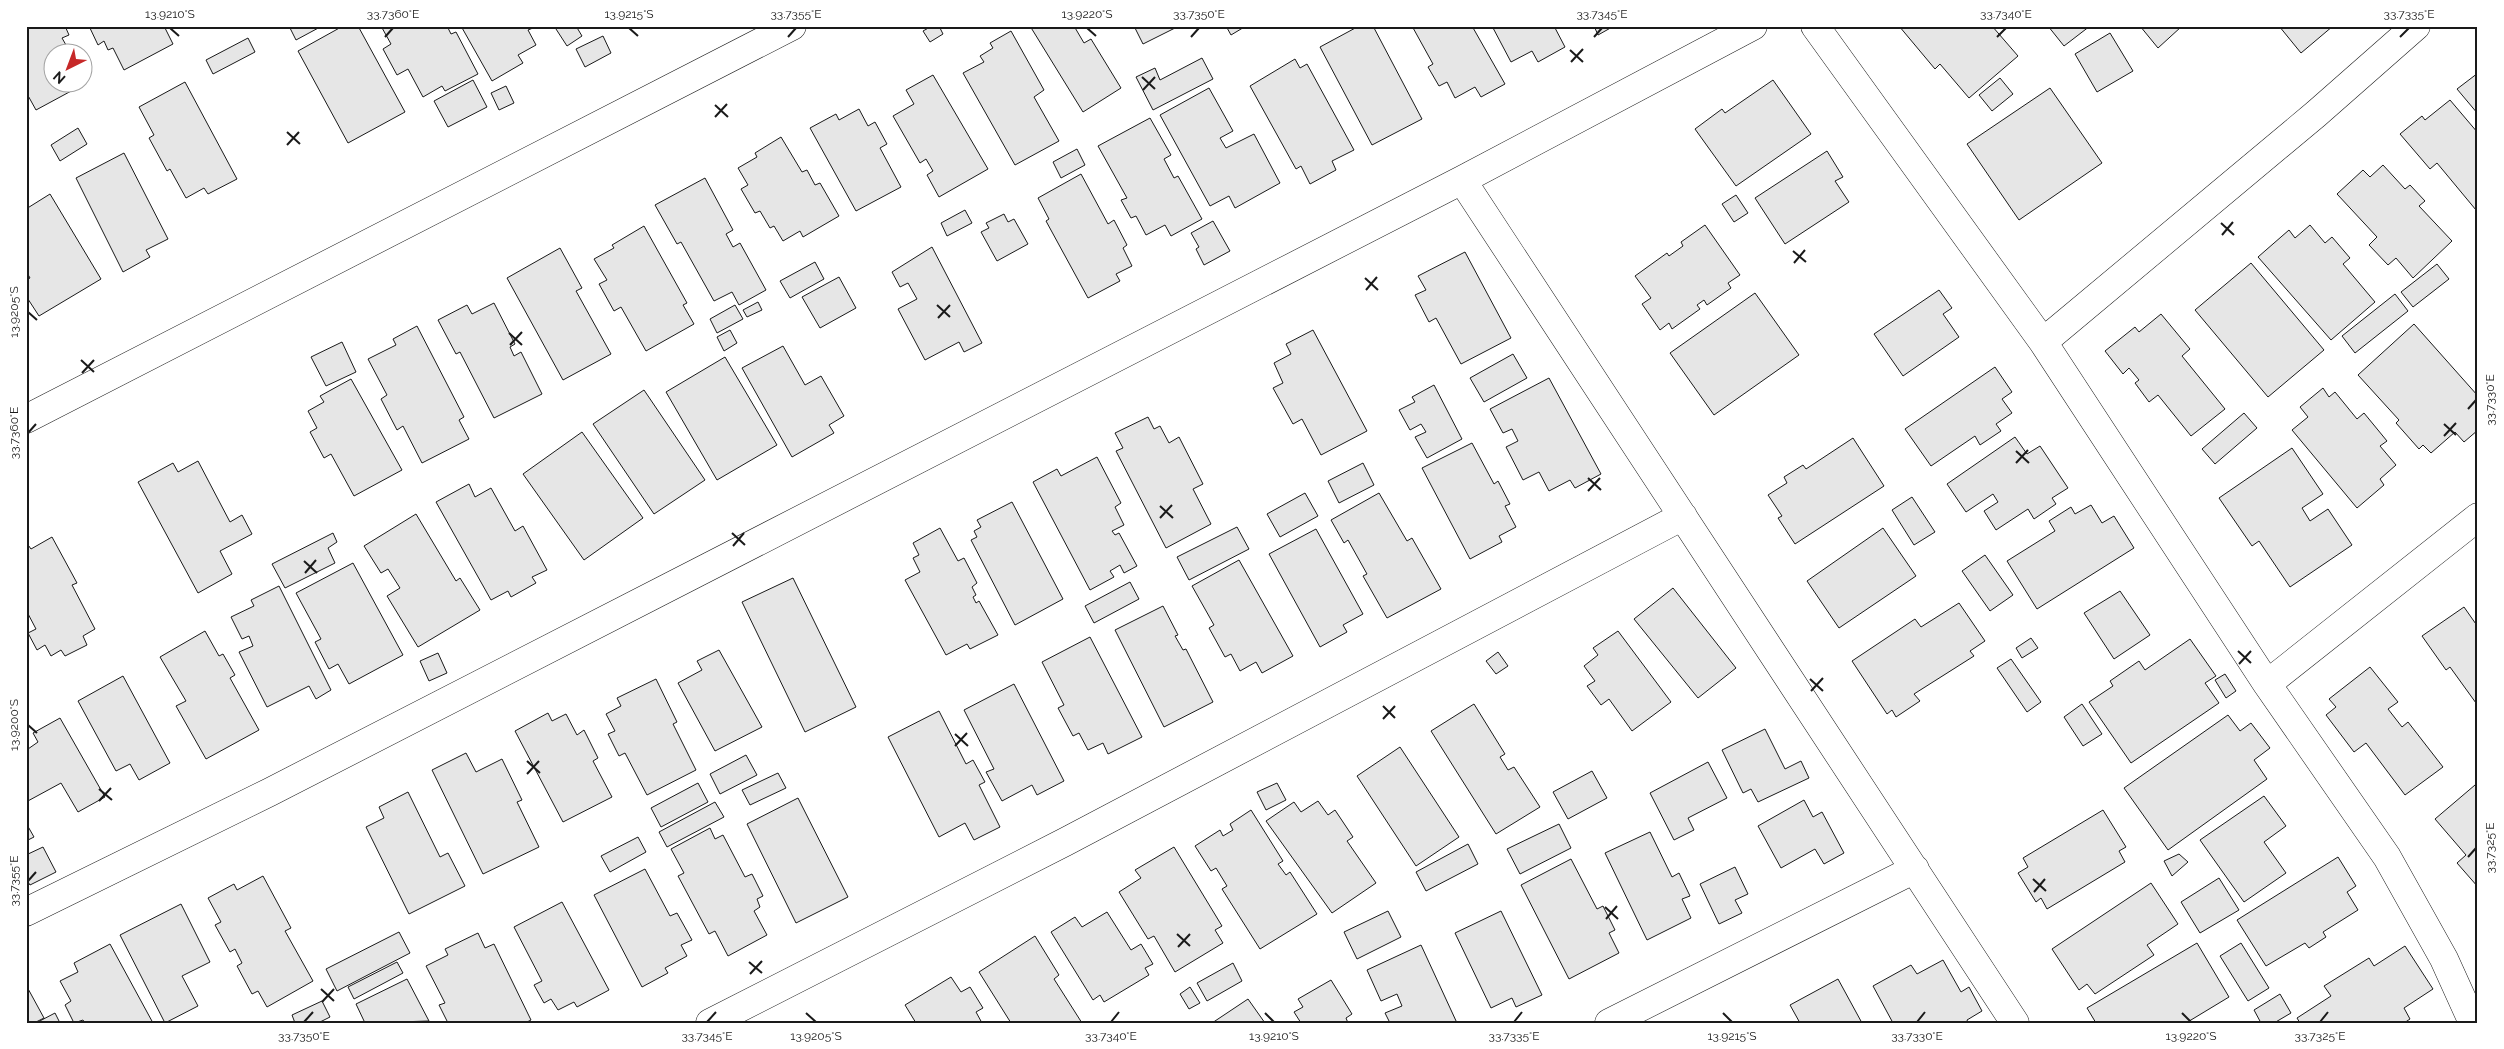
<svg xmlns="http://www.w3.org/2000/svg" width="2504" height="1049" viewBox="0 0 2504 1049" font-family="Raleway,sans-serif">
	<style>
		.building { fill: #e6e6e6; stroke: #1a1a1a }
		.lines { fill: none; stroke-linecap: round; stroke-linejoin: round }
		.street-casing { stroke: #1a1a1a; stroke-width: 29 }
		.street { stroke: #fff; stroke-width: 28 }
		.ticks { fill: none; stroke: #1a1a1a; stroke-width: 2 }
		.neatline { fill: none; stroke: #1a1a1a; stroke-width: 2 }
		.ticks-label { font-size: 12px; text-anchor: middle; fill: #1a1a1a }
	</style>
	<rect width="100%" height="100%" fill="#fff"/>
	<path class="building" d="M26,26H65L69,35L62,38L70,52H52V82H82V76L86,83L36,110L26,92Z
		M89,26H164L173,44L124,70L113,48L108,50L104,41L98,45Z
		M289,26H322L296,40Z
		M343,26H358L405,112L348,143L298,51Z
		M381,26H447L451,34L456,32L478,74L445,91L442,86L423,97L408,69L397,75L383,49L391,44Z
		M461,26H532L533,28L528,30L536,45L518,55L523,63L492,81Z
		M559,26H576L582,36L567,46L556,29Z
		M932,26H939L943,34L930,42L923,31Z
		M1030,26H1074L1084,43L1091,39L1121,88L1083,112Z
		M1134,26H1179L1143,44Z
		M1226,26H1246L1231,35Z
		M1359,26H1373L1422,119L1372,145L1320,47Z
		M1412,26H1472L1505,84L1481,97L1475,87L1455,98L1447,82L1439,86L1428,67L1433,64Z
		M1492,26H1554L1565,47L1538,62L1532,51L1511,62Z
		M1594,26H1614L1598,35Z
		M1899,26H1992L2018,56L1969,98L1940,64L1935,69Z
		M2048,26H2090L2064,46Z
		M2140,26H2180L2181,27L2158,48Z
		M2279,26H2333L2301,53Z
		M1011,31L1044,90L1034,97L1059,141L1015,165L963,73L984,62L980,56L993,48L990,43Z
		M2110,33L2133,71L2097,92L2075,54Z
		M603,36L611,53L585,67L576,49Z
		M248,38L255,52L213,74L206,60Z
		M1202,58L1213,79L1153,110L1136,77L1155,68L1160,80Z
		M1295,59L1300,68L1307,64L1354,150L1332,161L1336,170L1310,184L1301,166L1296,169L1250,86Z
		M2478,73V114L2457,89Z
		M933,75L988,169L939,197L927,175L933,171L926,159L920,163L893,116L914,104L906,90Z
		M2000,78L2013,94L1992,111L1979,95Z
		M473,80L487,107L448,127L434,101Z
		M1773,80L1811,134L1736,186L1695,129L1722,109L1725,113Z
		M185,82L237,179L208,194L204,188L186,198L170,169L167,171L149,138L154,135L139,107Z
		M506,86L514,103L499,110L491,93Z
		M1209,88L1233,131L1220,138L1226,148L1254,134L1280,183L1235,208L1229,196L1210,206L1160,115Z
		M2050,88L2102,163L2019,220L1967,144Z
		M2450,100L2478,133L2476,210L2437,163L2430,169L2400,134L2422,116L2425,120Z
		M859,109L868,126L875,122L887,144L880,148L901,187L856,211L810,128L836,114L839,120Z
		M1150,118L1171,155L1164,159L1174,178L1178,176L1202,219L1171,236L1165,225L1146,235L1136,216L1131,218L1121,200L1127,198L1098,146Z
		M78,128L87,144L60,161L51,145Z
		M781,137L802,172L807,170L815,185L820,183L839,216L803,237L800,231L783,241L774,226L770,228L760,211L755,213L741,189L748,185L738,168L757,157L755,153Z
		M1077,149L1085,165L1061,178L1053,162Z
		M1827,151L1843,177L1835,181L1849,202L1785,244L1755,198Z
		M124,153L168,239L146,250L150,257L123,272L76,178Z
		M2383,165L2405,189L2410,185L2425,201L2419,206L2452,241L2413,278L2396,258L2388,265L2369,245L2377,237L2337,194L2363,170L2370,177Z
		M1081,174L1108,224L1114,220L1127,245L1123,248L1132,266L1116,274L1120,281L1088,298L1046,221L1049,219L1038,198Z
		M705,178L733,230L726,234L733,247L740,243L766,290L739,305L732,292L714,301L681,242L677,244L655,205Z
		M50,194L101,279L39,316L26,296V280L30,278L26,271V209Z
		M1736,195L1748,213L1734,222L1722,204Z
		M965,210L972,223L947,236L941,223Z
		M1004,214L1008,222L1014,219L1028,244L997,261L981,232L989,228L986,223Z
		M1213,221L1230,251L1204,265L1196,249L1199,247L1191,233Z
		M1705,225L1740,275L1728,283L1731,288L1707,305L1704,300L1697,305L1700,309L1672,329L1669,323L1660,330L1642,304L1651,298L1635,276L1667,253L1669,256L1683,246L1681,242Z
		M2310,225L2325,243L2332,237L2350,258L2343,264L2375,302L2331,340L2258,257L2289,230L2295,238Z
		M644,226L687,303L683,305L694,324L646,351L621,307L614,311L599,284L607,280L594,259L614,248L612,245Z
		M932,247L982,343L964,352L959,342L925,360L898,309L917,299L908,283L900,287L892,272Z
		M560,248L582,288L576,291L611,354L563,380L507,278Z
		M1465,252L1511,338L1461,364L1436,318L1429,322L1415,295L1426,290L1418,276Z
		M815,262L824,279L790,298L780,281Z
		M2251,263L2324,350L2268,397L2195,310Z
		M2437,264L2449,279L2413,307L2401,292Z
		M839,277L856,308L820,328L802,297Z
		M1939,290L1952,308L1943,314L1959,337L1903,376L1874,334Z
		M1755,293L1799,355L1714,415L1670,353Z
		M2395,294L2408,311L2355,353L2342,336Z
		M758,302L762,310L747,317L743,310Z
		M494,303L515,344L510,347L514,356L521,352L542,394L494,418L460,352L456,354L438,320L467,305L472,314Z
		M735,305L743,319L717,333L710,319Z
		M2161,314L2190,349L2182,356L2225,409L2191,436L2158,395L2149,402L2135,383L2139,380L2129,368L2123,374L2105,351L2135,327L2139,332Z
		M2414,324L2478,396V430L2464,442L2455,432L2431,453L2423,445L2419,449L2396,423L2399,420L2358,375Z
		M417,326L464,417L459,420L469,439L422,463L403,426L397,430L381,399L387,395L368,359L396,345L393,339Z
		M730,330L737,343L724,351L717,337Z
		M1313,330L1367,431L1321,455L1302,419L1293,424L1273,388L1283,383L1274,363L1291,354L1286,344Z
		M342,342L356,372L326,386L311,357Z
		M783,346L805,385L821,376L844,416L829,425L834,433L792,457L742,368Z
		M1513,354L1527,378L1484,402L1470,378Z
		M725,357L777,445L717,480L666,392Z
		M1995,367L2012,392L2002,399L2012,413L1996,424L2001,431L1980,445L1975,436L1931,466L1905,429Z
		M1549,378L1601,474L1575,488L1570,480L1549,491L1539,472L1523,480L1506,447L1518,441L1512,429L1503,433L1490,409Z
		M351,379L402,470L354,496L331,454L324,458L310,432L317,428L308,411L324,402L320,396Z
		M1434,385L1462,439L1427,458L1415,437L1426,432L1421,424L1410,430L1399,410L1415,402L1412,397Z
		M2323,388L2329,397L2335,392L2357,419L2364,413L2387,441L2380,446L2396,465L2380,479L2384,485L2357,508L2292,430L2308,417L2300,407Z
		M644,390L705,480L654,514L593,424Z
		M2244,413L2257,428L2215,464L2202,449Z
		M1148,417L1154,429L1160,426L1169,443L1179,437L1203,484L1193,489L1211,524L1166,548L1116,451L1123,448L1115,433Z
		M582,432L643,518L584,560L523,474Z
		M2015,437L2027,454L2040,446L2068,488L2052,498L2056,504L2034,519L2028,509L1996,530L1984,511L1998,502L1993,494L1966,512L1947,484Z
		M1853,438L1884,486L1795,544L1778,518L1782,516L1768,495L1787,483L1784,477L1803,465L1806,469Z
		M1472,443L1494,484L1498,481L1510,504L1505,506L1516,527L1499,536L1502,542L1470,559L1422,468Z
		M2292,448L2323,494L2302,508L2310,521L2328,509L2352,545L2290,587L2259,541L2252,546L2219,498Z
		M1097,457L1121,503L1115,507L1124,525L1112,531L1115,535L1119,533L1137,566L1124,573L1120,565L1110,571L1114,577L1090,590L1033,482L1057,469L1061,476Z
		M198,461L230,522L242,515L252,534L220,551L232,574L198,593L138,482L173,463L178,472Z
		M1363,463L1374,485L1339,503L1328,481Z
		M469,484L475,497L491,488L515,531L523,526L547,570L532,577L536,583L511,597L508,591L491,600L436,502Z
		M1305,493L1318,516L1280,537L1267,514Z
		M1379,493L1407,541L1412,538L1441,589L1387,618L1363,576L1367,574L1348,540L1344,543L1331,520Z
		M1912,497L1935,532L1914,545L1892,510Z
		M1012,502L1063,599L1015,625L971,540L977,537L974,531L981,527L977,520Z
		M2091,505L2102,523L2114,516L2134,548L2037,609L2007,561L2055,531L2049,521L2071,507L2075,514Z
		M416,514L456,581L460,578L480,610L418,647L387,596L400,588L388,569L381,573L364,546Z
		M1237,527L1249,549L1189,580L1177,557Z
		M940,528L958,561L964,558L977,583L972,587L976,595L973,597L976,603L979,601L998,635L970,649L967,644L946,655L905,580L920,572L913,558L919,555L913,543Z
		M1883,528L1916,576L1839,628L1807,581Z
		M1316,529L1363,614L1343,625L1347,632L1320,647L1269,554Z
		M333,533L337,542L328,548L335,563L285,588L272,564Z
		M52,537L77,583L72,585L95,629L83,636L87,645L65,656L61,650L51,656L45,645L37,650L28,633L36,629L26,610V542L31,549Z
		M1985,555L2013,595L1990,611L1962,571Z
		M1239,560L1293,656L1262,673L1256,662L1240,671L1231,654L1225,657L1209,628L1214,625L1192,586Z
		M353,563L403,655L349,684L338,664L329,669L315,642L321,639L296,593Z
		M793,578L856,707L805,732L742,602Z
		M1130,582L1139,599L1094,623L1085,606Z
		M279,586L331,690L316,699L309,686L267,707L239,652L253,646L249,636L242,639L231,617L254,606L251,600Z
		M1673,588L1736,668L1698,698L1634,619Z
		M2120,591L2150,635L2114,659L2084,613Z
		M1959,603L1985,641L1970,651L1974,656L1914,694L1920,701L1896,717L1892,710L1887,714L1852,661L1915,619L1921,627Z
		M1163,606L1178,635L1175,636L1183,650L1186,649L1213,702L1164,727L1115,630Z
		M2464,607L2478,627V702L2476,703L2450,667L2446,670L2422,636Z
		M205,631L219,656L223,654L235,675L230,678L259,730L206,759L176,706L186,701L160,657Z
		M1618,631L1671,702L1632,731L1609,699L1601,705L1587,686L1595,681L1584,666L1598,655L1593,648Z
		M1090,637L1142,737L1108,754L1103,743L1088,750L1079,733L1073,736L1058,708L1064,705L1042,662Z
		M2031,638L2038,648L2022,658L2016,648Z
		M2190,639L2216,676L2205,683L2219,703L2131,763L2089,702L2113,686L2110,681L2139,661L2145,670Z
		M719,650L762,727L715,751L678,683L702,670L697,661Z
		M1498,652L1508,666L1496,674L1486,661Z
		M438,653L447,673L429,681L420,661Z
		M2011,659L2041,702L2027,712L1997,668Z
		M2370,667L2398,702L2388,709L2402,727L2408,722L2443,767L2405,795L2366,743L2354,752L2326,715L2336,707L2329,699Z
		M2225,674L2236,691L2226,698L2215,680Z
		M123,676L170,763L139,780L130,764L116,771L78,701Z
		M656,679L677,722L673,724L696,770L647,795L625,753L619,756L608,734L615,731L606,714L621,706L617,698Z
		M1014,684L1064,781L1037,795L1032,785L1002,801L986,772L994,769L964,710Z
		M1474,704L1505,754L1500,757L1508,770L1514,767L1540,807L1496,834L1431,731Z
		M2082,704L2102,734L2083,746L2064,717Z
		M939,711L966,764L973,760L985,782L979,785L1000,827L974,840L965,823L939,837L888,737Z
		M548,713L552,721L566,714L577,735L584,730L598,758L593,761L612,797L563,822L515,731Z
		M2228,715L2240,731L2251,723L2270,748L2254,760L2267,779L2168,850L2124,788Z
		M60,718L105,797L78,812L61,783L26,802V746L28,749L38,742L33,733Z
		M1765,729L1785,769L1801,761L1809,778L1758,802L1751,789L1743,793L1722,750Z
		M1400,747L1459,837L1416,866L1357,776Z
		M466,753L476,772L502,759L522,800L517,802L539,847L483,874L432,770Z
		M746,755L757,775L720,794L710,774Z
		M1708,762L1727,798L1688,818L1694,830L1674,840L1650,793Z
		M1592,771L1607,798L1568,819L1553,792Z
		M778,773L786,788L750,805L742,790Z
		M698,783L708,802L661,827L651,808Z
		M1277,783L1286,800L1266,810L1257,792Z
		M2475,785L2478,788V887L2457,863L2466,855L2435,819Z
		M408,792L440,857L448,853L465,886L409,914L366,827L384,818L379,807Z
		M2264,796L2286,826L2264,842L2286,873L2244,902L2200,840Z
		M798,798L848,897L796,923L747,824Z
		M1804,800L1813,817L1822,812L1844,853L1824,864L1815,849L1781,868L1758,826Z
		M1318,801L1328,815L1335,810L1353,837L1347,841L1376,883L1332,913L1266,821L1294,802L1301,812Z
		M715,802L724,817L667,847L659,832Z
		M1251,810L1283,861L1278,864L1286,875L1290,872L1317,914L1260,949L1222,889L1227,886L1216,868L1211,871L1195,846L1220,830L1223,836L1233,830L1230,824Z
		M2103,810L2126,847L2119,851L2125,862L2047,909L2041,898L2036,902L2018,873L2028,867L2023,858Z
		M26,823L34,837L26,841Z
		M1559,824L1571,848L1520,874L1507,849Z
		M710,828L715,839L723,835L745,877L752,874L763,896L757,899L760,907L754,911L767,935L728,956L715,931L709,934L678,876L684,873L671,849Z
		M1650,832L1672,877L1679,873L1690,896L1682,899L1691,918L1647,940L1605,853Z
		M638,837L646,852L610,872L601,856Z
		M1468,844L1478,864L1426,891L1416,872Z
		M43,847L56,872L30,885L26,879V855Z
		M1174,847L1222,926L1215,930L1223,943L1175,972L1154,936L1148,939L1119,892L1141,878L1135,870Z
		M2179,854L2188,862L2172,876L2164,861Z
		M2338,857L2356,886L2347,892L2358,910L2323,932L2326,937L2309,948L2305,943L2266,966L2237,920Z
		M1571,859L1597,909L1603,906L1615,930L1609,933L1619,953L1569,979L1521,885Z
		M1735,867L1748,894L1735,900L1742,913L1719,924L1700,884Z
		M645,869L670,916L677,913L692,940L681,945L687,956L665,968L668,973L642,987L594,895Z
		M263,876L291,928L285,931L313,981L267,1007L258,991L252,994L237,966L242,963L235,949L230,952L215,925L221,922L208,898L234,884L237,890Z
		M2219,878L2239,910L2200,933L2181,902Z
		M2151,883L2178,924L2147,945L2154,955L2095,994L2087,984L2079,990L2052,949Z
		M562,902L609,990L577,1007L574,1002L558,1010L551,999L544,1003L534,985L542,981L514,927Z
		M181,904L210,962L182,976L198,1006L165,1023L120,935Z
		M1388,911L1401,937L1357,959L1344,932Z
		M1501,911L1542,995L1516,1007L1512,998L1491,1008L1455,933Z
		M1107,912L1131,950L1141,944L1153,964L1145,968L1149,975L1104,1002L1100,995L1093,1000L1051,932L1075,917L1082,927Z
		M399,932L410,953L337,991L326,969Z
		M478,933L485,948L494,944L531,1020L525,1023H448L439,1005L445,1003L426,966L448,955L445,949Z
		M1035,936L1059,975L1054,979L1082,1023H1011L979,972Z
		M2197,943L2229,997L2186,1023H2096L2087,1008Z
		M2241,943L2269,988L2248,1001L2220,956Z
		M110,944L153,1023H85L83,1020L74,1023L65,1005L71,1001L60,981L78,972L74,963Z
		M1421,945L1457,1023H1390L1385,1013L1402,1006L1397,994L1381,1001L1367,970Z
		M2405,946L2433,989L2404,1008L2410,1019L2404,1023H2300L2297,1018L2331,996L2324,986L2369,958L2374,966Z
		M1943,960L1961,992L1969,987L1982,1011L1967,1020L1968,1023H1893L1873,986L1911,965L1917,974Z
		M397,962L403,973L354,999L348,987Z
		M1233,963L1242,981L1207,1001L1197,983Z
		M951,977L961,992L970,987L983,1008L976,1012L982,1023H916L905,1005Z
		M407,979L429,1021L365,1023L356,1004Z
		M1838,979L1862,1023H1800L1790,1005Z
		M1331,980L1352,1014L1346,1018L1348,1023H1301L1294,1012L1303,1007L1298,999Z
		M26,985L44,1018L34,1023H26Z
		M1190,987L1200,1003L1189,1009L1180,994Z
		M2280,994L2291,1013L2274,1023H2261L2254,1010Z
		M1248,999L1265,1023H1212Z
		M322,1001L330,1017L318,1023H295L292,1015Z
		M55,1013L60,1023H36Z"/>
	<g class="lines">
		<g class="street-casing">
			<path id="street" d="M1815,26L2043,342L2267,684L2387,857L2444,959L2473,1023
				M1462,180L2015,1023
				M2043,342L2316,114L2416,26
				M26,419L792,26
				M2267,684L2478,517
				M26,912L270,792L1462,180L1753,26
				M710,1023L1065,842L1683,516
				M1609,1023L1915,869"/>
		</g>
		<use href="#street" class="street"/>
	</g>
	<path class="ticks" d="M170,28L179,36M629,28L638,36M1087,28L1096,36M385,37L393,28M788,37L796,28M1191,37L1199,28M1594,37L1602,28M1997,37L2006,28M2400,37L2409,28M1570,50L1583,62M1571,62L1583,49M1142,77L1155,89M1143,90L1155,77M715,105L728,117M715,117L727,104M287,132L300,144M287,145L299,132M2221,223L2234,235M2222,235L2233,222M1793,251L1806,262M1794,263L1805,250M1365,278L1378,290M1366,290L1377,277M937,305L950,317M28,312L37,320M938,318L950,305M509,333L522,345M510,345L522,332M81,360L94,372M82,373L94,360M2468,409L2476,400M2444,424L2456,435M28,433L36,424M2444,436L2456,423M2016,451L2029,463M2016,463L2028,450M1588,478L1601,490M1588,491L1600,478M1160,506L1173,518M1160,518L1172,505M732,533L745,545M733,546L744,533M304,561L317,573M305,573L316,560M2238,651L2251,663M2239,664L2251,651M1810,679L1823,691M1811,691L1823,678M1383,706L1395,718M1383,719L1395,706M28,725L37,733M955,734L968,746M955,746L967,733M527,761L540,773M527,774L539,761M99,789L112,800M99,801L111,788M2468,857L2476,848M2033,879L2046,891M28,881L36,872M2034,892L2045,879M1605,907L1618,919M1606,919L1617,906M1177,934L1190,946M1178,947L1190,934M749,962L762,973M750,974L762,961M321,989L334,1001M322,1002L334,989M806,1013L816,1022M1265,1013L1274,1022M1723,1013L1732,1022M2182,1013L2191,1022M304,1022L313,1012M707,1022L716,1012M1111,1022L1119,1012M1514,1022L1522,1012M1917,1022L1925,1012M2320,1022L2328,1012"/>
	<rect width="2504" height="1049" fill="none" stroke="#ffffff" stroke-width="55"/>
	<g transform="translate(68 68) rotate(222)"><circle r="24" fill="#ffffff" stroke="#a3a3a3"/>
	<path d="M0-4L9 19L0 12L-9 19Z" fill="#c62828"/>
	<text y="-8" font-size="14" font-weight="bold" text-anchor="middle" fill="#1a1a1a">N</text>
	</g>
	<rect x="28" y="28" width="2448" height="994" class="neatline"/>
	<g class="ticks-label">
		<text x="170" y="18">13.9210°S</text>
		<text x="393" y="18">33.7360°E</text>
		<text x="629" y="18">13.9215°S</text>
		<text x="796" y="18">33.7355°E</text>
		<text x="1087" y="18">13.9220°S</text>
		<text x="1199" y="18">33.7350°E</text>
		<text x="1602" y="18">33.7345°E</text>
		<text x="2006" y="18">33.7340°E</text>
		<text x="2409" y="18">33.7335°E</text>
		<text transform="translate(14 312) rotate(-90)" y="4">13.9205°S</text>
		<text transform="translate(2490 400) rotate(-90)" y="4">33.7330°E</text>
		<text transform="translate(14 433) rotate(-90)" y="4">33.7360°E</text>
		<text transform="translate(14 725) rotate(-90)" y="4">13.9200°S</text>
		<text transform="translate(2490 848) rotate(-90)" y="4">33.7325°E</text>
		<text transform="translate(14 881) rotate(-90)" y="4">33.7355°E</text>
		<text x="304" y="1040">33.7350°E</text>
		<text x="707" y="1040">33.7345°E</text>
		<text x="816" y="1040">13.9205°S</text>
		<text x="1111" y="1040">33.7340°E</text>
		<text x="1274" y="1040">13.9210°S</text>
		<text x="1514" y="1040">33.7335°E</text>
		<text x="1732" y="1040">13.9215°S</text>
		<text x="1917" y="1040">33.7330°E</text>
		<text x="2191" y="1040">13.9220°S</text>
		<text x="2320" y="1040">33.7325°E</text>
	</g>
</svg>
